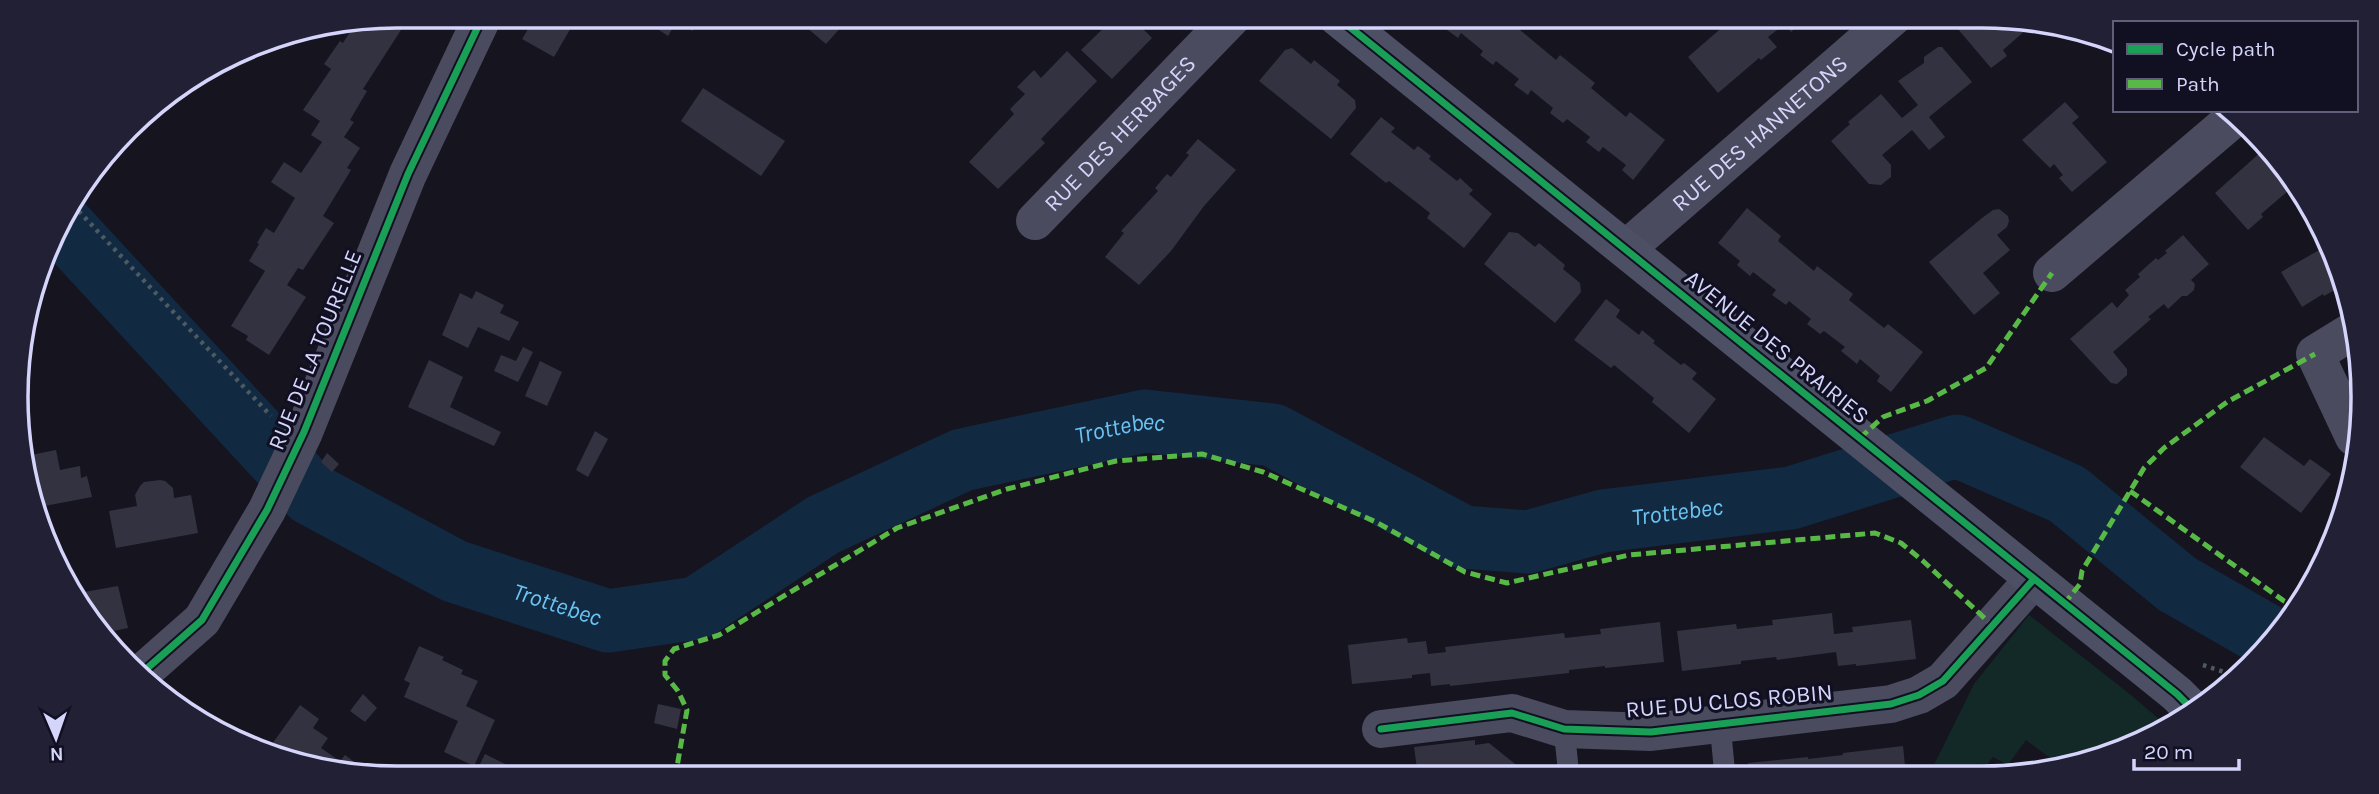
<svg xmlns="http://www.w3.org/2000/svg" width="2379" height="794" viewBox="0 0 2379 794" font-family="Karla,sans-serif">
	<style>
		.green { fill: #132927 }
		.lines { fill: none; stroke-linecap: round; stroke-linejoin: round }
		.river { stroke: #122942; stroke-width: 63 }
		.building { fill: #333241 }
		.path { stroke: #4b5a63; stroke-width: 4.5; stroke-dasharray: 3.5 5; stroke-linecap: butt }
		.lane { stroke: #4a4b5f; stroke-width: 21 }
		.street { stroke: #4a4b5f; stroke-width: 38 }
		.secondary { stroke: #4d5065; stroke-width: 38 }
		.quiet { stroke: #58b947; stroke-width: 5; stroke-dasharray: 10 5; stroke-linecap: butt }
		.cycleway-casing { stroke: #111023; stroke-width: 11 }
		.cycleway { stroke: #1a9f57; stroke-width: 7 }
		.labels { text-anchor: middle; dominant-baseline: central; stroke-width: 6; stroke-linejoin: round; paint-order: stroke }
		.street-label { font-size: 23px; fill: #d5d5fc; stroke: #111023 }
		.water-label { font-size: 24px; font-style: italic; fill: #6bc4f3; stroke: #111023 }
		.rim { fill: none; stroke: #d5d5fc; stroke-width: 3.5 }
	</style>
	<rect width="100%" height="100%" fill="#15141f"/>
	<path class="green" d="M2029,615L2131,695L2166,725L2128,749L2062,767L2026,740L2008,765L1993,757L1979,775H1929L1974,684Z"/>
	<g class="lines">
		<path class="river" id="s1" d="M61,224L311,494L454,571L608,621L697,608L823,525L962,460L1145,421L1273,435L1463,537L1528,542L1603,521L1791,498L1957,446L2067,494L2177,584L2271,638"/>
	</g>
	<path class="building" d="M397,16H410L363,89L367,91L350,120L354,122L344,137L360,148L347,168L351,170L323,216L334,223L303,270L298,268L287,285L306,297L269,355L246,340L248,336L231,326L265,271L249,261L259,244L257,243L266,228L274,233L295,198L271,182L284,162L301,173L322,142L311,135L320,121L303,110L331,69L324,64L340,41L343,43L355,24Z
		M536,16H555L572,26L554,57L522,39Z
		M638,16H703L692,31L677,21L668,36Z
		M793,16H851L826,44Z
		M1116,16H1130L1152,38L1112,79L1081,50Z
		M1439,16H1511L1524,25L1520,30L1556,60L1560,55L1595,83L1591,88L1626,117L1630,112L1665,140L1633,180L1622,170L1626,165L1603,147L1599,152L1586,142L1590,137L1567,119L1563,123L1550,113L1553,108L1531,90L1528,95L1514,85L1519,79L1496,61L1493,65L1480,55L1483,51L1461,33L1458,38L1443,27L1447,22Z
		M1724,16H1805L1807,18L1791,32L1785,24L1768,37L1777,47L1761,60L1759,58L1718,93L1688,57L1726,24L1721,18Z
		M1972,16H1982L2034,23L2003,50L2007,56L1991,68L1957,28Z
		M1938,47H1942L1972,82L1929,117L1945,137L1929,150L1912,130L1882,155L1891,165V177L1881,185L1869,184L1831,141L1850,124L1848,122L1881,94L1902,118L1918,105L1898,81L1924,63V57Z
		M1292,48L1311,64L1314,60L1340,81L1337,85L1355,100L1356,108L1331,139L1259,81L1285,50Z
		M1067,51L1097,81L1041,139L1045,143L998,189L969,162L1014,114L1010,109L1025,94L1017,87L1034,70L1041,78Z
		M703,88L785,141L761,176L681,121Z
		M2065,102L2079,117L2072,123L2107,162L2072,192L2059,178L2063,175L2054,164L2050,168L2022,140Z
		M1381,117L1395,128L1391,132L1414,150L1418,146L1431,156L1429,159L1457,181L1460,178L1473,190L1469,194L1492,214L1464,248L1427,218L1430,213L1389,181L1386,183L1350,154Z
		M1198,139L1236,170L1204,206L1171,251L1139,285L1105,257L1124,233L1121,231L1158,191L1155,188L1167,174L1171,177L1189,155L1186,153Z
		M2263,150L2294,186L2261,214L2263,217L2248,230L2215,193Z
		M1747,208L1781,236L1778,241L1814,271L1817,266L1853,294L1849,300L1884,328L1888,324L1923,352L1891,392L1877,381L1880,376L1860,359L1857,364L1841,351L1845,347L1824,331L1820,334L1807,324L1811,319L1789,301L1786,305L1772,295L1776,290L1753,272L1750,276L1737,265L1740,261L1718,243Z
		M1999,209L2008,216L2009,221L2007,227L1997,235L2010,250L1983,273L2000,293L1974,315L1929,262L1982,218L1993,210Z
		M1509,232L1518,233L1535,247L1539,243L1565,265L1563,269L1580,283L1581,292L1555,323L1484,264Z
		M2183,235L2209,264L2191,280L2195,284L2194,290L2187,296H2182L2168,309L2164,304L2148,317L2151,319L2113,352L2127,369V375L2117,384L2111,383L2070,339L2112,302L2117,308L2129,295L2125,290L2140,277L2138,274L2156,258L2158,260L2167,253L2165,251Z
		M2326,246L2340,287L2324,296L2323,294L2302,307L2281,272Z
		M476,291L504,305L500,313L519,322L509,341L478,327L468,348L442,335L460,293L472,299Z
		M1606,299L1620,310L1616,317L1639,335L1642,330L1655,341L1653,343L1681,365L1684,363L1697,373L1692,379L1716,399L1689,433L1652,402L1654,398L1614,365L1611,368L1574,340Z
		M523,347L533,352L518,382L494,371L501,355L516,361Z
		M429,360L463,377L450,407L501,432L494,446L408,407Z
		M540,361L562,372L547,406L525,396Z
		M595,431L608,439L588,477L576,470Z
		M2264,437L2304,466L2310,459L2331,474L2301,513L2240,467Z
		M56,450L60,470L80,466L81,478L87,476L92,497L34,508L29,495L26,456Z
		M327,453L339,464L332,472L321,462Z
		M160,480L165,481L173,488L174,498L191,495L198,533L116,548L109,511L137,506L135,495L140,486L144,482Z
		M2346,503L2347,504L2334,536L2326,530Z
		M118,586L128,628L104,633L80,609L73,594Z
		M1832,613L1834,634L1853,632L1852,627L1911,620L1916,659L1856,666V664L1838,666L1836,652L1777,660L1776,657L1741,661V664L1682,671L1677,631L1736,624L1737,629L1773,625L1772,620Z
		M1660,622L1664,662L1605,668V666L1569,670V673L1450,686V684L1431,686L1430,673L1412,675V678L1352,684L1348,645L1407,638L1408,643L1426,641L1428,654L1446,652L1445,647L1564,633L1565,638L1601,634L1600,629Z
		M419,646L444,657L442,660L463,670L461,674L478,681L466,706L495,720L474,766L444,752L458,721L404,697L410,683L404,680Z
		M363,694L377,708L365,722L350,711Z
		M658,704L681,709L677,729L654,723Z
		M300,705L319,719L313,728L328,738L321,748L340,761L345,755L361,767L356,773L299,765L267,751Z
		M1475,740V745L1489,743L1530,776H1418L1414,747Z
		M1903,746L1906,775L1750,776L1748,763L1808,757V759L1843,755V753Z
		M485,754L525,774L527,778H497L478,768Z"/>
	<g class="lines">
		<path class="path" d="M73,205L271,416
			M2203,665L2239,677"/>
		<path class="lane" d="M1720,724L1725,776
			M1564,729L1569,776"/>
		<g class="street">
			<path id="s2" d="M1035,221L1233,16"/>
			<path id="s3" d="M1626,249L1894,16"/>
			<path d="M2052,273L2234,118"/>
			<path d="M2354,437L2315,354L2354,330"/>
			<path d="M143,672L202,620L267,510L304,432L408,174L483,16"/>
			<path d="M1381,729L1512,713L1564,729L1651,732L1891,704L1919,695L1943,681L2034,579"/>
		</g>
		<path class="secondary" d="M1336,16L2177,694L2192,709"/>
		<path class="quiet" d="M1860,438L1883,417L1927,401L1986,368L2052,273
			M2130,491L2284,601L2297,607
			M2064,604L2080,584L2082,571L2144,468L2164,448L2227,402L2315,354
			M675,778L687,710L678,691L665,675V661L674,649L719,635L897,528L1007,489L1116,461L1202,454L1263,472L1376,522L1465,572L1507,583L1629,555L1875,533L1901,543L1923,561L1993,626"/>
		<g class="cycleway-casing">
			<path id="cycleway" d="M1336,16L2177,694L2192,709
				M143,672L202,620L267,510L304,432L408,174L483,16
				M1381,729L1512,713L1564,729L1651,732L1891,704L1919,695L1943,681L2034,579"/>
		</g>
		<use href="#cycleway" class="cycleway"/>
	</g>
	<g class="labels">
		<g class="street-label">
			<text stroke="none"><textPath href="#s2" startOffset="122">RUE DES HERBAGES</textPath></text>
			<text stroke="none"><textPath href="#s3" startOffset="177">RUE DES HANNETONS</textPath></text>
			<text transform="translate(1777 347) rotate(39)">AVENUE DES PRAIRIES</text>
			<text transform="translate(315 350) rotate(-68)">RUE DE LA TOURELLE</text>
			<text transform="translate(1729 701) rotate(-5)">RUE DU CLOS ROBIN</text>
		</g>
		<g class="water-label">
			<text stroke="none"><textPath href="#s1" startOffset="1248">Trottebec</textPath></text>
			<text stroke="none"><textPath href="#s1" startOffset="1836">Trottebec</textPath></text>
			<text stroke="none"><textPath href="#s1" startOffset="639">Trottebec</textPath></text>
		</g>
	</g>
	<path d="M0 0H2379V794H0ZM397 28H1982A369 369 0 0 1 2351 397V397A369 369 0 0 1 1982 766H397A369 369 0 0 1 28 397V397A369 369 0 0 1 397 28Z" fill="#212034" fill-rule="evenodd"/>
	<path class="rim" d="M397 28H1982A369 369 0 0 1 2351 397V397A369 369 0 0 1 1982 766H397A369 369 0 0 1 28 397V397A369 369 0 0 1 397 28Z"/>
	<rect x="2113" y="21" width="245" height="91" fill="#111023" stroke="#5f5f7a" stroke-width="2"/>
	<rect x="2127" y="44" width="35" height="10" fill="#1a9f57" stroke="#5f5f7a" stroke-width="2"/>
	<text x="2176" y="56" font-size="21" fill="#d5d5fc">Cycle path</text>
	<rect x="2127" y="79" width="35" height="10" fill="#58b947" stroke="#5f5f7a" stroke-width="2"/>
	<text x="2176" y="91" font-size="21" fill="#d5d5fc">Path</text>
	<g transform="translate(56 738) rotate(178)" stroke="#111023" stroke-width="5" paint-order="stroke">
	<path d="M0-5L12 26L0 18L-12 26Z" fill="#d5d5fc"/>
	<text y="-10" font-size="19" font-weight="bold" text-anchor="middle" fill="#d5d5fc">N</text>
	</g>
	<path d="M2134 759v10h105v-10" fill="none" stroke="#d5d5fc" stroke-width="3.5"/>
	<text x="2144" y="759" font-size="21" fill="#d5d5fc" stroke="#111023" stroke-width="5" paint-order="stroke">20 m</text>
</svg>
